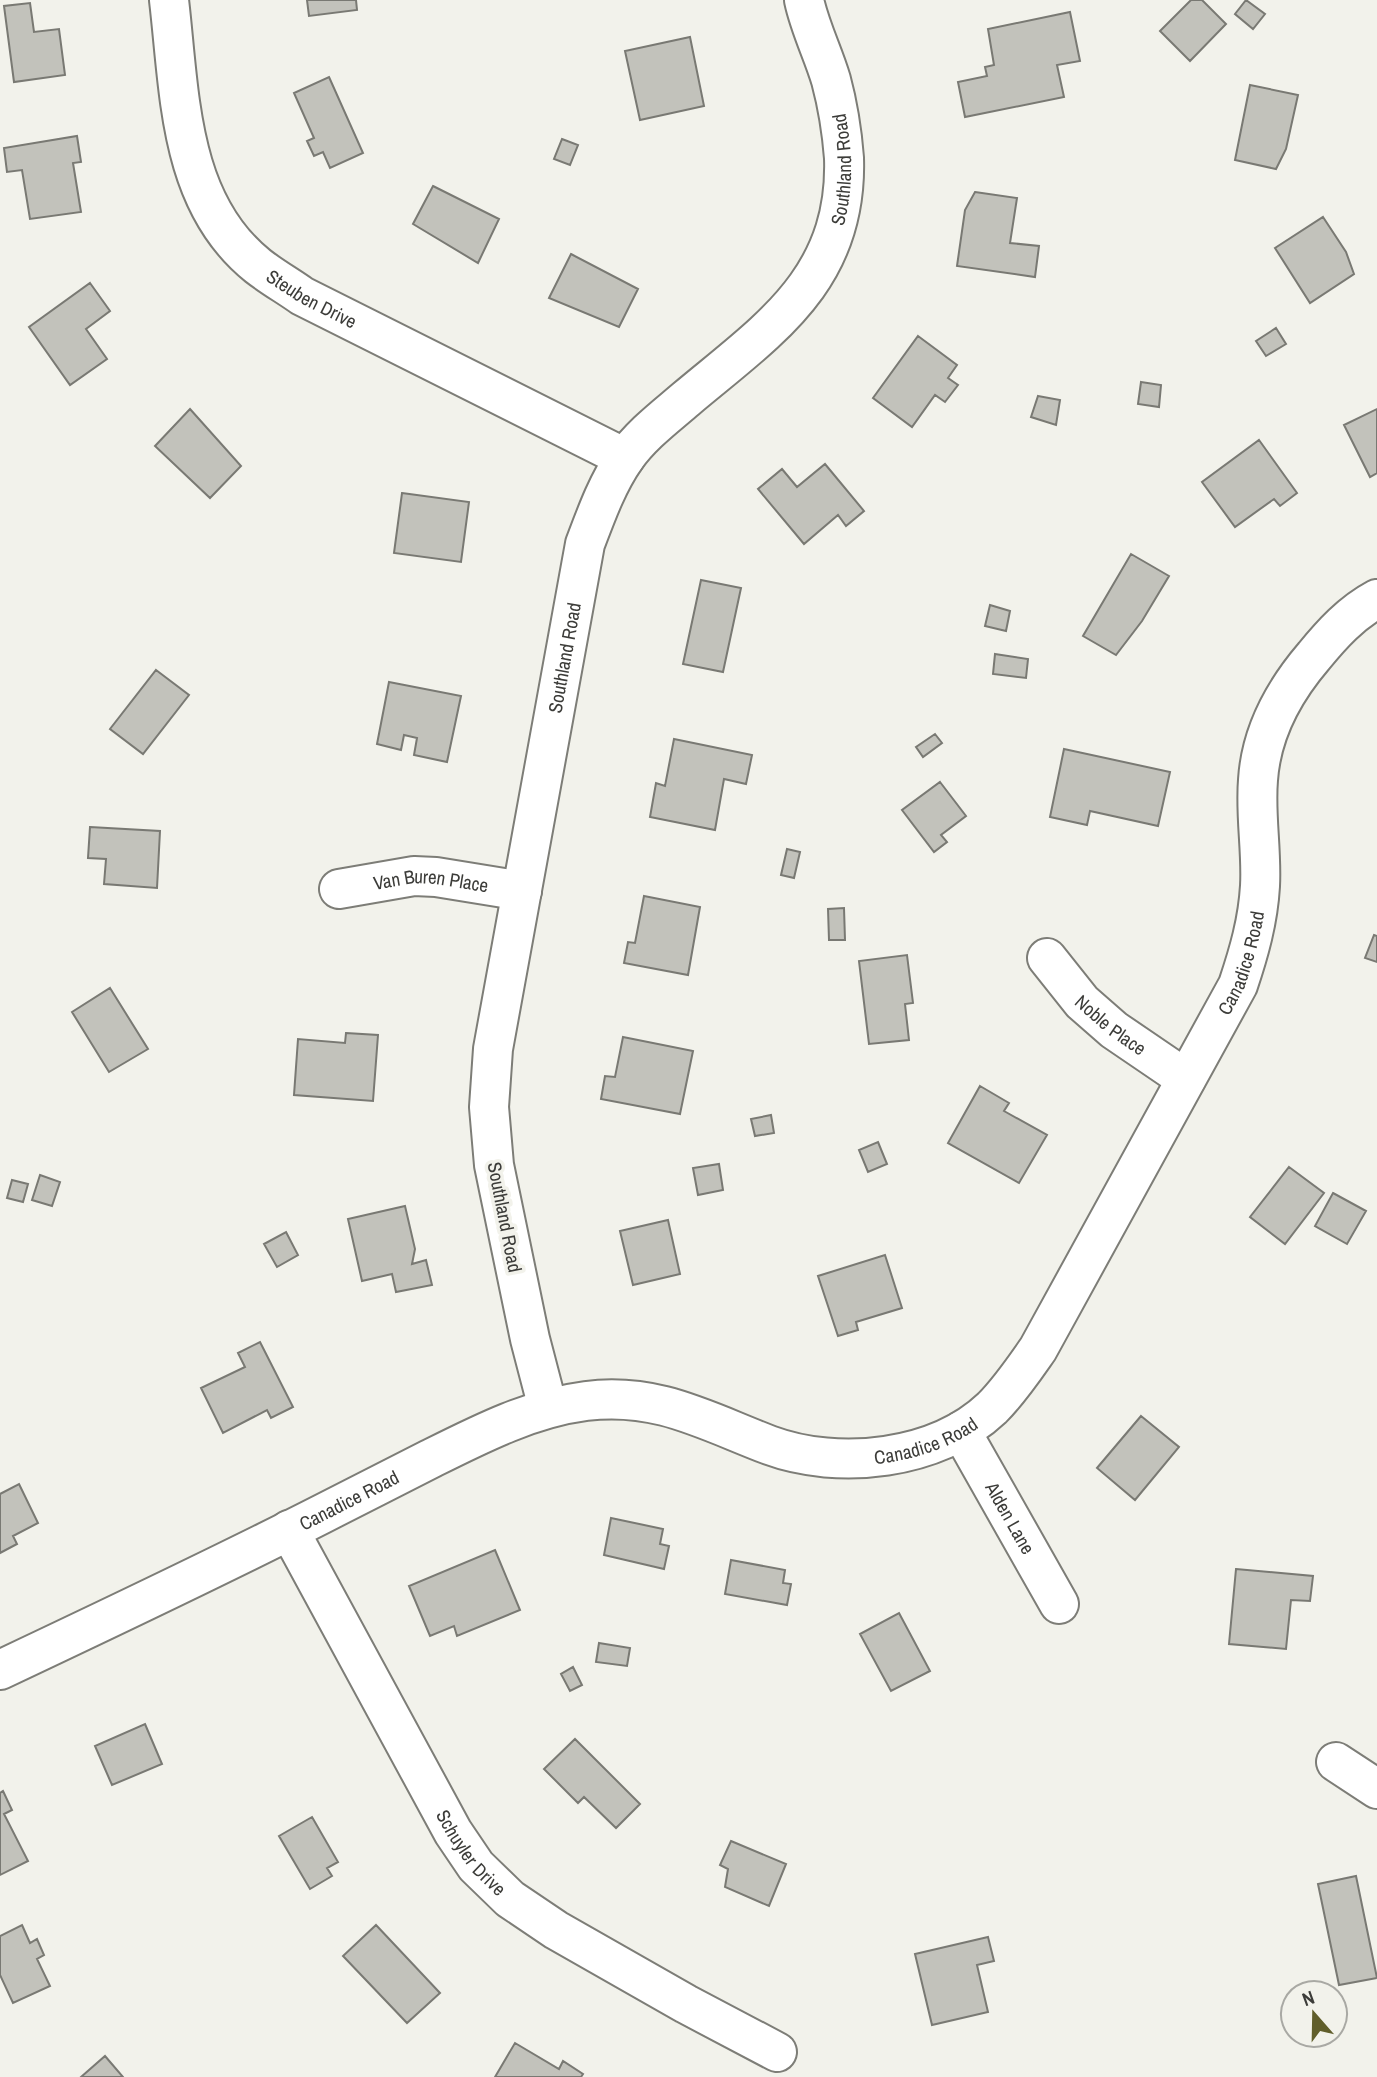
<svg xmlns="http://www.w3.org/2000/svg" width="1377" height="2077" viewBox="0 0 1377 2077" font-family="'Archivo Narrow',sans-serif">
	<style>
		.building { fill: #c2c2bb; stroke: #797973; stroke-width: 2 }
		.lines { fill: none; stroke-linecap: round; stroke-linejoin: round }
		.street-casing { stroke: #7d7d77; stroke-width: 42 }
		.street { stroke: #fff; stroke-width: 38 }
		.labels { text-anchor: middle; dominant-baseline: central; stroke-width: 7; stroke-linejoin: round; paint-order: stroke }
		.street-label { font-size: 19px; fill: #3c3c39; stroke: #f2f2eb }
	</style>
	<rect width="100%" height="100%" fill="#f2f2eb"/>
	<path class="building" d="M307,0H356L357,10L309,16Z
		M1191,0H1202L1226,24L1190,61L1160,31Z
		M1246,0L1265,14L1253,29L1235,14Z
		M30,3L34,32L59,29L65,75L14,82L4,6Z
		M1070,12L1080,61L1057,65L1064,97L965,117L958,82L987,76L985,67L994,65L988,29Z
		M690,37L704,106L640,120L625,51Z
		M329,77L363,153L330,168L323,152L314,156L307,141L314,138L294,93Z
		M1250,85L1298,95L1286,149L1276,169L1235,160Z
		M77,136L81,162L73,163L81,212L30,219L22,170L7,172L4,148Z
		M562,139L578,145L570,165L554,159Z
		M433,186L499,219L478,263L413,224Z
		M975,192L1017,198L1010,243L1039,246L1035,277L957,266L965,210Z
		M1323,217L1346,252L1354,274L1310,303L1275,248Z
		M571,254L638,289L619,327L549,298Z
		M90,283L110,311L86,329L107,359L70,385L29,327Z
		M1276,328L1286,344L1266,356L1256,341Z
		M918,336L957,365L948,378L958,385L945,402L935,395L912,427L873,398Z
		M1141,382L1161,385L1159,407L1138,404Z
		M1038,396L1060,400L1056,425L1031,417Z
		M190,409L241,466L210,498L155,446Z
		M1377,409V473L1370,477L1344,425Z
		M1259,440L1297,493L1280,506L1274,499L1235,527L1202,482Z
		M825,464L864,511L846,526L838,515L804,544L758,489L782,469L797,487Z
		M402,493L469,502L461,562L394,553Z
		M1131,554L1169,576L1142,621L1116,655L1083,636Z
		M701,580L741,588L723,672L683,664Z
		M990,605L1010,611L1006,631L985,626Z
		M995,654L1028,659L1026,678L993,674Z
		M156,670L189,695L143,754L110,729Z
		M389,682L461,696L447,762L414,755L417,738L404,735L401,750L377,744Z
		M935,734L942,743L923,757L916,747Z
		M674,739L752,755L746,784L724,779L715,830L650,817L656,783L665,786Z
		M1064,749L1170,772L1158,826L1090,811L1087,825L1050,817Z
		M940,782L966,816L941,835L947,842L934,852L902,810Z
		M90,827L160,831L157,888L104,884L106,859L88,858Z
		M787,849L800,852L794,878L781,875Z
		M644,896L700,907L688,975L624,963L628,942L635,943Z
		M844,908L845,940H829L828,909Z
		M1374,935L1377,936V962L1365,958Z
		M907,955L913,1003L905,1004L909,1040L869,1044L859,961Z
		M110,988L148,1049L109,1072L72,1012Z
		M346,1033L378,1035L373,1101L294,1095L298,1039L345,1043Z
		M623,1037L693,1051L680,1114L601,1099L605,1076L615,1077Z
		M980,1086L1009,1103L1004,1111L1047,1135L1019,1183L948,1143Z
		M771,1115L774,1133L755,1136L751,1119Z
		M878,1142L887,1164L868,1172L859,1150Z
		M719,1164L723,1190L698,1195L693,1168Z
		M1289,1167L1324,1193L1285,1244L1250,1217Z
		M40,1175L60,1182L52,1206L32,1200Z
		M12,1180L28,1184L23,1202L7,1198Z
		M1333,1193L1366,1211L1347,1244L1315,1226Z
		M405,1206L415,1249L412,1264L426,1260L432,1285L396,1292L392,1274L362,1281L348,1219Z
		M668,1220L680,1274L633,1285L620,1231Z
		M286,1232L298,1255L277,1267L264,1244Z
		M885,1255L902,1308L856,1322L858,1330L838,1336L818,1276Z
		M260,1342L293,1407L271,1418L267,1410L223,1433L201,1388L245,1367L238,1353Z
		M1141,1416L1179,1447L1135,1500L1097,1468Z
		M19,1484L38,1523L13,1536L17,1544L0,1553V1494Z
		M611,1518L663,1529L660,1544L669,1546L664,1569L604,1555Z
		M495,1550L520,1610L457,1636L454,1626L430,1636L409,1586Z
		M731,1560L785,1570L783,1583L791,1584L787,1605L725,1594Z
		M1236,1569L1313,1576L1310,1601L1291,1600L1286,1649L1229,1644Z
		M899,1613L930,1671L891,1691L860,1634Z
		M599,1643L630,1648L627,1666L596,1662Z
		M573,1667L582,1685L570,1691L561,1674Z
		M145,1724L162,1764L112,1785L95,1746Z
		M575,1739L640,1804L616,1828L584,1797L578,1803L544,1769Z
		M3,1791L12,1810L4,1814L28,1861L0,1875V1793Z
		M312,1817L338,1862L327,1868L332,1876L310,1889L279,1836Z
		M731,1841L786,1864L769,1906L725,1887L728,1869L720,1865Z
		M1356,1876L1377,1978L1339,1985L1318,1884Z
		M22,1925L30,1943L37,1939L44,1955L37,1959L50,1986L13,2003L0,1975V1936Z
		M376,1925L440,1993L407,2023L343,1956Z
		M988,1937L994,1961L977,1965L988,2012L932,2025L915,1954Z
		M515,2043L559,2069L563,2061L583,2074L581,2077H495Z
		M105,2056L123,2077H81Z"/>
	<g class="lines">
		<g class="street-casing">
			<g id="street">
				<path id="s1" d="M169,0C180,93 178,202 258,266C272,277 288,286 302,296L625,458"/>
				<path id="s2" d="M339,889L414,876L436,877L522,891"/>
				<path id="s3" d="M1047,958L1082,1002L1114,1030L1186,1079"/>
				<path id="s4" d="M548,1408L530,1339L494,1165L489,1107L493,1049L585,544C596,515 607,484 625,458C641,435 665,417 686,399C768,330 848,280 844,158C842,132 838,106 831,80C823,53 810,28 804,0"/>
				<path id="s5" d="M961,1431L1059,1604"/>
				<path id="s6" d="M289,1530L453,1832L476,1866L510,1899L556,1930L686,2004L777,2052"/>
				<path id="s7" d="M0,1670C108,1619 216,1568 322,1514C358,1496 394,1477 430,1459C480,1434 531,1408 586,1401C657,1392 706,1421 769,1445C839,1471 937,1460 992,1408C1010,1390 1024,1369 1038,1349L1238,985C1249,952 1258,921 1260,886C1262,851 1255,815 1258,780C1261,733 1284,691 1314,656C1332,634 1351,613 1377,599"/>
				<path d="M1336,1762L1377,1789"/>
			</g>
		</g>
		<use href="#street" class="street"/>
	</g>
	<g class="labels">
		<g class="street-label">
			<text stroke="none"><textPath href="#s4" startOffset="1349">Southland Road</textPath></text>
			<text stroke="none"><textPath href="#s1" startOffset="352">Steuben Drive</textPath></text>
			<text stroke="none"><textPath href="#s4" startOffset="763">Southland Road</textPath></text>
			<text stroke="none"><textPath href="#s2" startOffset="93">Van Buren Place</textPath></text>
			<text stroke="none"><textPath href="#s7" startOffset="1586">Canadice Road</textPath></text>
			<text stroke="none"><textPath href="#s3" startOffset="93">Noble Place</textPath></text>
			<text transform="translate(505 1217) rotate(79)">Southland Road</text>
			<text stroke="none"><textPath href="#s7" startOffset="998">Canadice Road</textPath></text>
			<text stroke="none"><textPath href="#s7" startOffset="388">Canadice Road</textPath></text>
			<text stroke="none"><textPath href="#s5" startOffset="100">Alden Lane</textPath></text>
			<text stroke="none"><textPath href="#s6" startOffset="371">Schuyler Drive</textPath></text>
		</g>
	</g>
	<g transform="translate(1314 2014) rotate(340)"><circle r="33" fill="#f2f2eb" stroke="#a9a9a4" stroke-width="2"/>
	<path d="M0-5L12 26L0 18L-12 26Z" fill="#605e2b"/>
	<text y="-10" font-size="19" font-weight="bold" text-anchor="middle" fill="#3c3c39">N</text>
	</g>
</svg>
